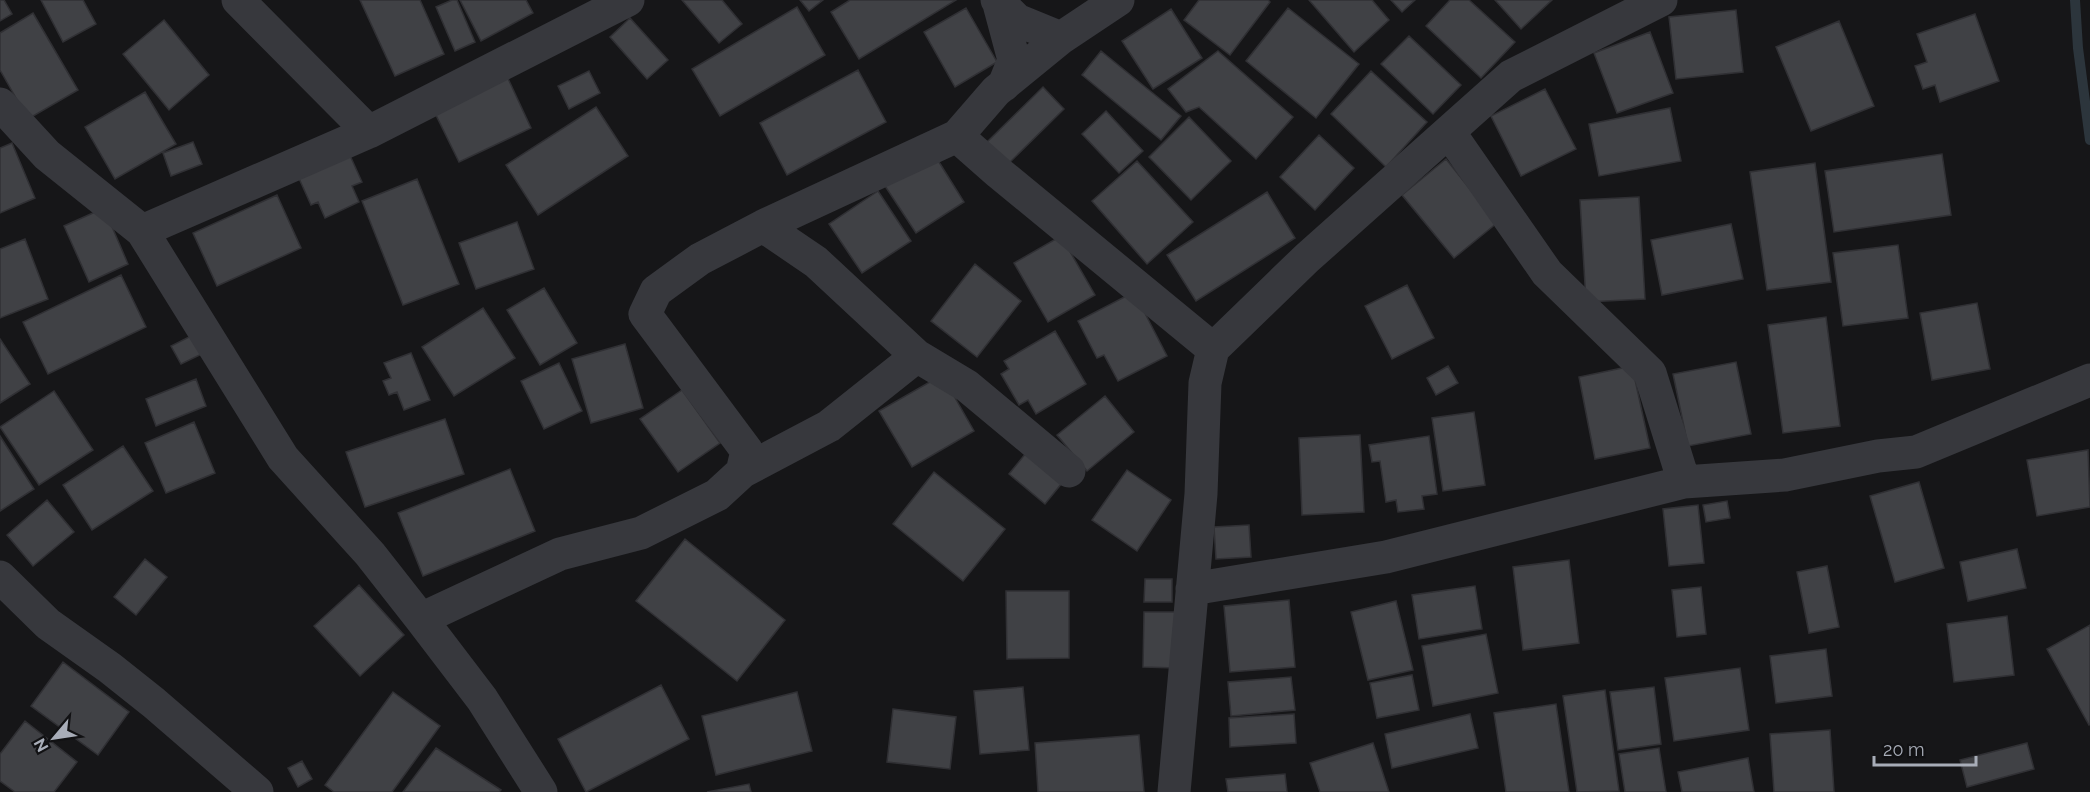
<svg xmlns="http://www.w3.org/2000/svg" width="2090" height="792" viewBox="0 0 2090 792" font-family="Raleway,sans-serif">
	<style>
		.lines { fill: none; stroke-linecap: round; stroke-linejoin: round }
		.stream { stroke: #2c353c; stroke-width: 10 }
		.building { fill: #404145; stroke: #303034; stroke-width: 1.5 }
		.minor { stroke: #37383d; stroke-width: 33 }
	</style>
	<rect width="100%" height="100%" fill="#161618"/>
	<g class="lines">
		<path class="stream" d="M2075,0L2078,48L2090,140"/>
	</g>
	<path class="building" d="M0,0H4L12,14L0,21Z
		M41,0H83L96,24L63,42Z
		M360,0H420L444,54L395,76Z
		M452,0H457L475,42L455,51L436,7Z
		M460,0H526L533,13L481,41Z
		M682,0H722L742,24L719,43Z
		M800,0H823L809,11Z
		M850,0H956L859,59L831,12Z
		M1199,0H1268L1270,2L1230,55L1184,20Z
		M1309,0H1372L1389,20L1354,52Z
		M1391,0H1415L1402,12Z
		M1450,0H1469L1515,42L1481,78L1426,26Z
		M1495,0H1552L1521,29Z
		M797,7L825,55L720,116L692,69Z
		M966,8L997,62L955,87L924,32Z
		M1288,8L1359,64L1316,118L1246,61Z
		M1171,9L1202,58L1153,89L1122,41Z
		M1736,10L1743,72L1676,79L1669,17Z
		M33,13L78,90L28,119L0,70V33Z
		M1975,14L1999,81L1940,102L1935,85L1923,89L1915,66L1927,62L1917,34Z
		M630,18L668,60L647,79L610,37Z
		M164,20L209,75L169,110L123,54Z
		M1839,21L1874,106L1811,131L1776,47Z
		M1650,32L1673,93L1617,113L1594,53Z
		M1409,36L1461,85L1433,114L1381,64Z
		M1101,51L1181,116L1161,140L1082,75Z
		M1218,51L1293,117L1256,159L1199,107L1186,112L1168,89Z
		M858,70L886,122L787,175L760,123Z
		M589,71L600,93L569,109L558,86Z
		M1371,71L1427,122L1386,167L1331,114Z
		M505,72L531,128L459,162L432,107Z
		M1043,87L1064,109L1006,166L985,144Z
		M1545,89L1576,149L1521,176L1491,116Z
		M145,92L176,144L115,179L85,127Z
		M596,107L628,156L538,215L506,165Z
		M1670,108L1681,161L1599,176L1589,124Z
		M1106,111L1143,151L1119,173L1082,134Z
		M1189,117L1231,161L1191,200L1149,157Z
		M1319,135L1354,168L1315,210L1280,177Z
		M193,142L202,164L171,176L163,153Z
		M12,143L35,198L0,213V148Z
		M348,151L362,182L352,186L359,202L325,218L318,202L311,205L297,174Z
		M934,154L964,202L916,233L885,186Z
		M1942,154L1951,215L1834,232L1825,171Z
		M1446,159L1497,223L1454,258L1402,195Z
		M1137,161L1193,222L1147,264L1092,201Z
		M1815,163L1831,282L1767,290L1750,172Z
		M417,179L459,284L403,305L362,201Z
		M878,191L911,241L862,273L829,224Z
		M1267,192L1295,238L1196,301L1167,255Z
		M277,195L301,248L217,286L193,233Z
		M1639,197L1645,299L1586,302L1580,200Z
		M104,208L128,264L89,282L64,226Z
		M517,222L534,269L476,289L459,243Z
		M1731,224L1743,279L1662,295L1651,240Z
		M1061,236L1095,295L1048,322L1014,263Z
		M25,239L48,299L0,318V249Z
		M1898,245L1908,318L1843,326L1833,253Z
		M975,264L1021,301L977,357L931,321Z
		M121,275L146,327L48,374L23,322Z
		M1407,285L1434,338L1392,359L1365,306Z
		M544,288L577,343L540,365L507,310Z
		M1134,292L1167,356L1118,381L1104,355L1097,358L1078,321Z
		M1977,303L1990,369L1932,380L1920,313Z
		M483,308L515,358L454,396L422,347Z
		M1826,317L1840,426L1783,433L1768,325Z
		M1055,331L1086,384L1036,414L1028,400L1019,405L1001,374L1009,369L1004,361Z
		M197,333L206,352L181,364L171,346Z
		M0,339L30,384L0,403Z
		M625,344L643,408L591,423L572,359Z
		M411,353L430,400L404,410L397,392L389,395L383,381L391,378L384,363Z
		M1736,362L1751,434L1688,446L1673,374Z
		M559,363L582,411L544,429L521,381Z
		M1448,366L1458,383L1436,395L1427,378Z
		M1632,366L1650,448L1595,459L1579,377Z
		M942,375L974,431L912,467L879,411Z
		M196,379L206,406L156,426L146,399Z
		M682,390L720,443L678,472L640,419Z
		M54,391L93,450L39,485L0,427Z
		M1105,396L1134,432L1087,471L1057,435Z
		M1474,412L1485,485L1443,491L1432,418Z
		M445,419L464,474L365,507L346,452Z
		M194,422L215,473L166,493L145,443Z
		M1360,435L1364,512L1302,515L1299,438Z
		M0,436L34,489L0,511Z
		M1429,436L1437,494L1422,496L1424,509L1398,512L1396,500L1386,502L1380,461L1372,462L1369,445Z
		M123,446L153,491L92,530L63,485Z
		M2088,450L2090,507L2037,516L2027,460Z
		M1026,453L1062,483L1045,504L1009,474Z
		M510,469L535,531L423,576L398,513Z
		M1127,470L1171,500L1137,551L1092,520Z
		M934,472L1005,529L963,581L893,524Z
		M1919,482L1944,568L1895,582L1870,496Z
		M47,500L74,532L33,566L7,535Z
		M1727,501L1730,518L1706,522L1703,505Z
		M1698,505L1704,563L1669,566L1663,509Z
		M1249,525L1251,557L1216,559L1214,527Z
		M685,539L785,620L737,681L636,601Z
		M2017,549L2026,588L1968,601L1960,562Z
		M145,559L167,577L136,615L114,597Z
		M1569,560L1579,643L1523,650L1513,567Z
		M1827,566L1839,627L1809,633L1797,572Z
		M1145,579H1172V602H1144Z
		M359,585L404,635L360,676L314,626Z
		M1475,586L1482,629L1419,639L1412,595Z
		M1701,587L1706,634L1677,637L1672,590Z
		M1006,591H1069V658L1007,659Z
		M1289,600L1295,667L1230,672L1224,606Z
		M1396,601L1413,670L1368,680L1351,612Z
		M1144,612H1176V668L1143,667Z
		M2007,616L2014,675L1954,682L1947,624Z
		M2090,625V724L2089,725L2047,649Z
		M1486,634L1498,693L1433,706L1422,646Z
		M1826,649L1832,696L1776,703L1770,656Z
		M63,662L129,712L98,755L31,706Z
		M1740,668L1749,730L1674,741L1665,678Z
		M1412,675L1419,710L1377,718L1370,683Z
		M1291,677L1295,710L1231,716L1228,682Z
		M661,685L689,739L586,792L558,739Z
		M1023,687L1029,750L980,754L974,691Z
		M1654,687L1661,744L1618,750L1610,692Z
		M1605,690L1619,791L1577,792L1563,696Z
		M393,692L440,726L392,792H334L325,785Z
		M797,692L812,751L716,775L702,716Z
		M1556,704L1569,792H1506L1494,713Z
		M893,709L956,717L950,769L887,762Z
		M1294,714L1296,743L1230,747L1229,718Z
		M1470,714L1478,748L1392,768L1385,734Z
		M25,721L77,762L54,792H15L0,781V754Z
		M1830,730L1834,792H1774L1770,734Z
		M1139,735L1144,792H1038L1035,743Z
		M1373,743L1389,792H1320L1310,763Z
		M2027,743L2034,769L1967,787L1960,760Z
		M436,748L501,790L499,792H403Z
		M1659,748L1666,792H1625L1619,754Z
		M1748,758L1754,792H1682L1678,772Z
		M302,761L312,779L298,787L288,768Z
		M1285,774L1287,792H1228L1226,779Z
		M749,784L751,792H707Z"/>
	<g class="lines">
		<path class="minor" d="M238,0L369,132
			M997,0L1017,20L1061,38
			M999,4L1014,60L1004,85
			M0,104L47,155L142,231L283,458L370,554L421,619L482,699L541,792
			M1449,132L1547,273L1650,373L1684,482
			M957,136L999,173L1213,349
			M763,226L816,262L917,356L967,386L1069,471
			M142,231L369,132L628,0
			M742,472L747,451L645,314L656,291L700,259L763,226L957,136L996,91L1061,38L1118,0
			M0,577L48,624L110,668L154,703L257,792
			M1192,589L1386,557L1684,482L1785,475L1878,456L1916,452L2090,380
			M421,619L560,554L641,533L717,495L742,472L829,426L917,356
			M1174,792L1201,494L1205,383L1213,349L1307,258L1511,76L1661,0"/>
	</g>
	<g transform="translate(54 738) rotate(241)" stroke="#111113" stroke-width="4.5" paint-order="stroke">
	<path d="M0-4.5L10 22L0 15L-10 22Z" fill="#a8adb8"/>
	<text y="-9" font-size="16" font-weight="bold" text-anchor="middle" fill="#a8adb8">N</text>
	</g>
	<path d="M1874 756v9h102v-9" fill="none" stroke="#a8adb8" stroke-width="3"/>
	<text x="1883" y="756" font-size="18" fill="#a8adb8" stroke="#111113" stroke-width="4.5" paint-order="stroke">20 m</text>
</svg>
